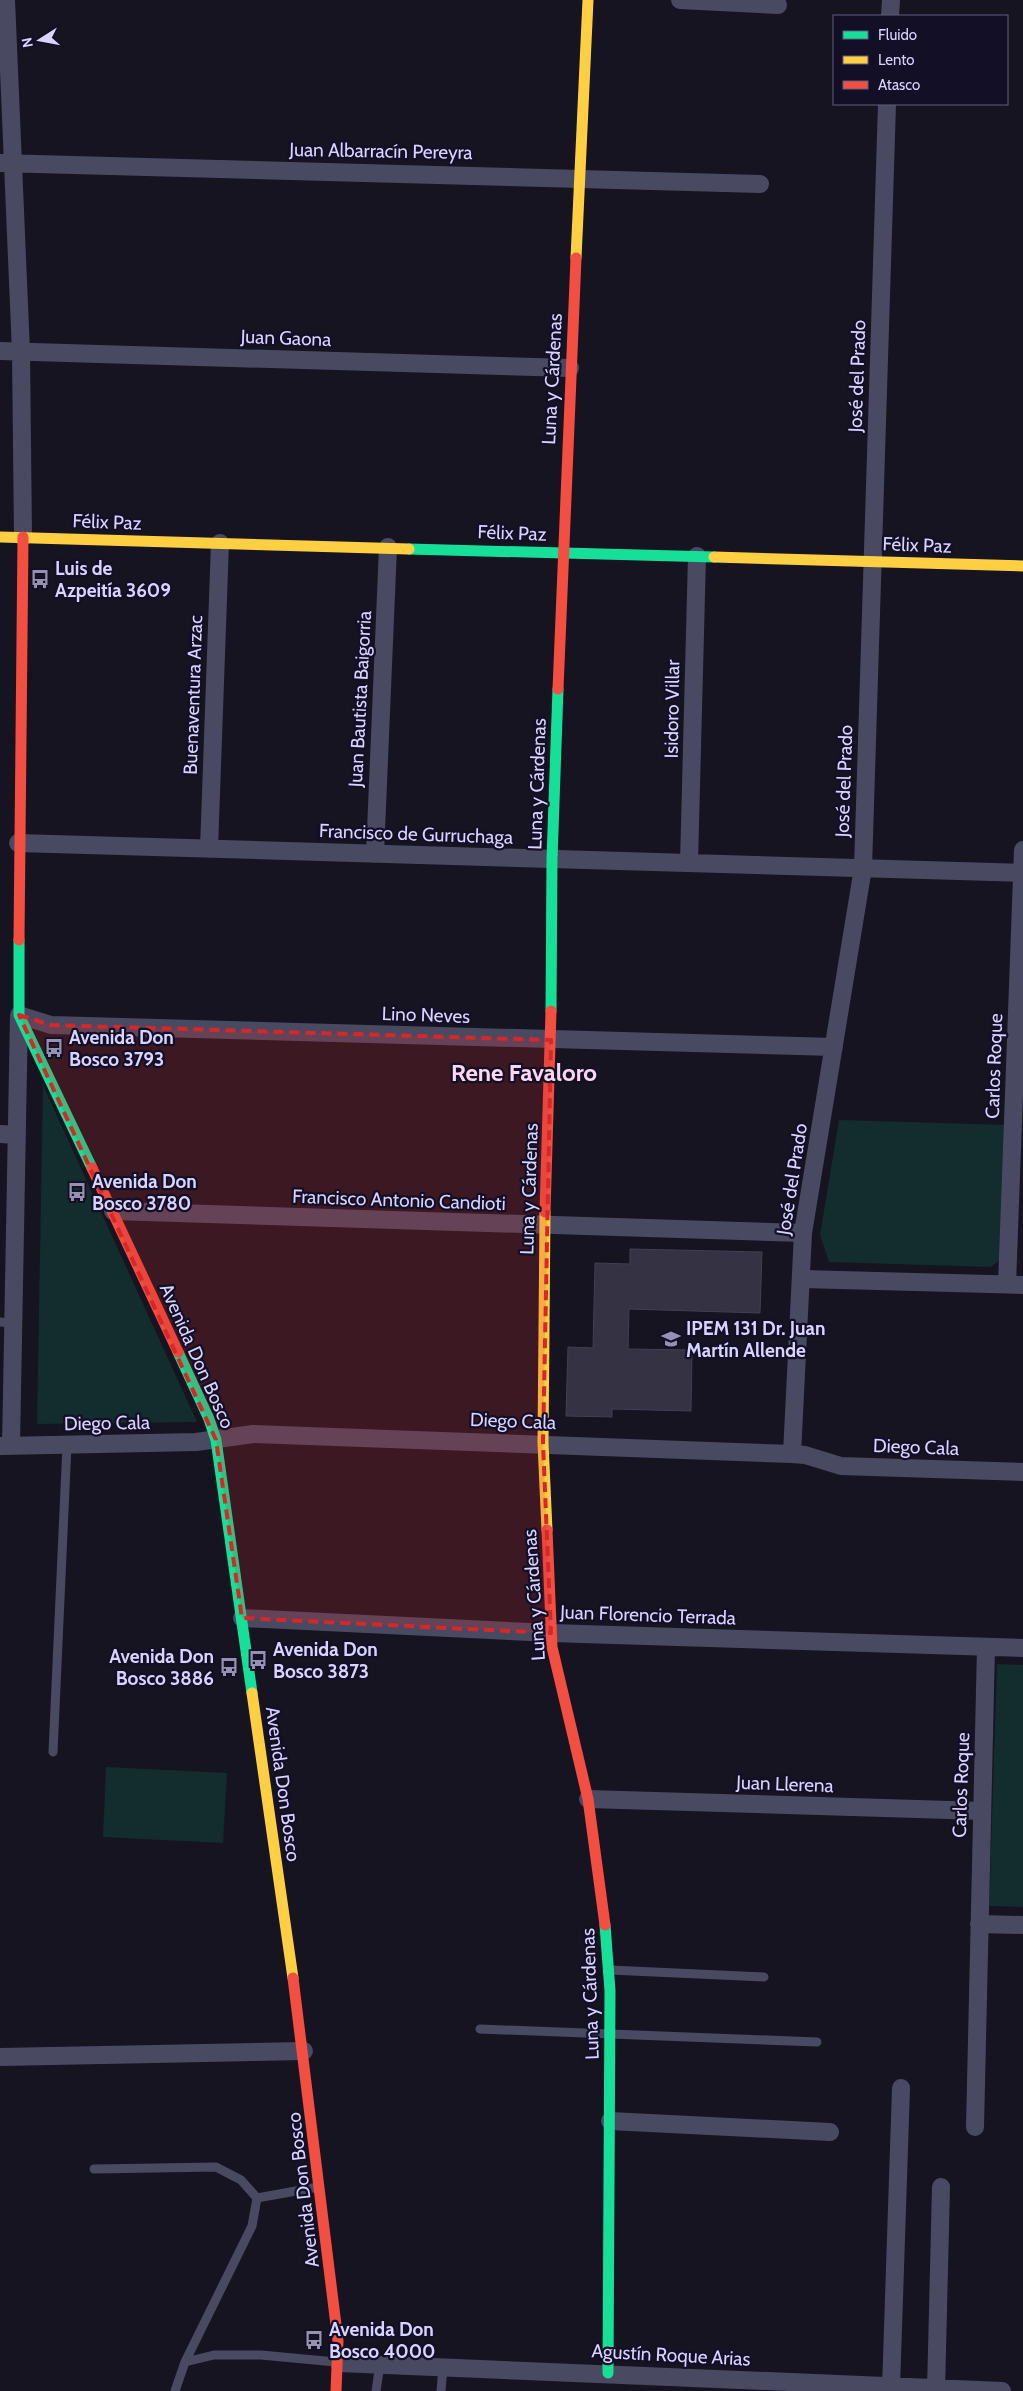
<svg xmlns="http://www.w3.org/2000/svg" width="1023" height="2391" viewBox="0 0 1023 2391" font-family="Cabin,sans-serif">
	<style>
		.green { fill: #132c2d }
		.building { fill: #343243; stroke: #433f54 }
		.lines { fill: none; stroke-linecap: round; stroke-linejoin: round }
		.lane { stroke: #4a4962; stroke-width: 9 }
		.street { stroke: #4a4962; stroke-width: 18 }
		.fast { stroke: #16e098; stroke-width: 11 }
		.slow { stroke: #ffcf43; stroke-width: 11 }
		.jam { stroke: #f24e42; stroke-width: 11 }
		.marked { fill: #d62828; fill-opacity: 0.2; stroke: #d62828; stroke-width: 4; stroke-dasharray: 10 6; stroke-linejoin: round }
		.labels { text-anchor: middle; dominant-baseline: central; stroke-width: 4.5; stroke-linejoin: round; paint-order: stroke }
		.street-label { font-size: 19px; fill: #d9d4ff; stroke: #130f26 }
		.poi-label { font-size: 19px; font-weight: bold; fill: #d9d4ff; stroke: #130f26; text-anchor: start }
		.district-label { font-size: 24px; font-weight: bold; fill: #ffd6f0; stroke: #130f26 }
	</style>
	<rect width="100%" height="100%" fill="#161421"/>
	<path class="green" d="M43,1085L197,1422L37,1424Z
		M839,1120L1008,1125L1003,1257L991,1267L829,1262L820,1235Z
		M997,1664L1023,1665V1907L989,1906Z
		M106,1767L227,1773L223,1843L103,1837Z"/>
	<path class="building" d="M630,1249L762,1252L760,1313L629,1309L628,1349L692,1350L691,1411L612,1409V1417L566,1416L568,1347L593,1348L595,1263L630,1264Z"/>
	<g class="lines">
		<path class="lane" d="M0,1322L13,1323
			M53,1752L67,1445
			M610,1970L764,1977
			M480,2029L817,2042
			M94,2169L216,2167L241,2180L257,2198L252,2226L185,2362
			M257,2198L318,2187
			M175,2391L185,2362L214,2355H261L336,2362
			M376,2391L380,2364
			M441,2391L443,2367"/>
		<path class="street" d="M6,0L21,352L23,537
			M680,0L778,5
			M890,16L891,0
			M0,163L760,184
			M0,351L570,368
			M18,843L1023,873
			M209,849L220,543
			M375,854L388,547
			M689,863L697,556
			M0,1134L17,1135
			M113,1211L803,1233
			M802,1279L1023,1285
			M1007,1284L1023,850
			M1,1446L196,1442L253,1434L792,1454L805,1455L841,1466L1023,1472
			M11,1446L19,1015L51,1025L834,1047
			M792,1454L803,1233L863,868L887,104
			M242,1618L551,1633L1023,1648
			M588,1799L982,1811
			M979,1924L1023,1925
			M0,2057L304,2051
			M610,2121L830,2132
			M975,2127L986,1647
			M339,2363L1002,2391
			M891,2388L901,2088
			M936,2391L941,2187"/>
		<path class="fast" d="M409,549L714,557
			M19,940V1015L92,1168
			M551,1011L552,859L558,689
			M178,1352L209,1419L216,1440L252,1693
			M605,1925L610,1991L608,2373"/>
		<path class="slow" d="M576,258L588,0
			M0,537L409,549
			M714,557L1023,566
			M545,1212L543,1443L547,1530
			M252,1693L293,1978"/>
		<path class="jam" d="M558,689L576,258
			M19,940L23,537
			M92,1168L178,1352
			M545,1212L551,1011
			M547,1530L552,1647L588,1799L605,1925
			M293,1978L338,2341L336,2391"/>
	</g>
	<path class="marked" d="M19,1015L51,1025L551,1040L543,1443L551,1633L242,1618L216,1440Z"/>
	<defs>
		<g id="bus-bare" transform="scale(1.5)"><path d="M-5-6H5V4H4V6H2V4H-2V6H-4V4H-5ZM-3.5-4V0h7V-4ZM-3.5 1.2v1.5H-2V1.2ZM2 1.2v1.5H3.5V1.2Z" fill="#9591b1" stroke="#130f26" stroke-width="2.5" paint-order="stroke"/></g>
		<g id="school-bare" transform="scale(1.5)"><path d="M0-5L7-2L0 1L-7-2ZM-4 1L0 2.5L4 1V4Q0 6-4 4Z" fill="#9591b1" stroke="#130f26" stroke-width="2.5" paint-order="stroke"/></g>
	</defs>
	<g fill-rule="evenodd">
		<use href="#bus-bare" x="40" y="579"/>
		<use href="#bus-bare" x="54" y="1048"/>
		<use href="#bus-bare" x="77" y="1192"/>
		<use href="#school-bare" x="671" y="1339"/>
		<use href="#bus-bare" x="258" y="1660"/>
		<use href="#bus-bare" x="229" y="1667"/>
		<use href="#bus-bare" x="314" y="2340"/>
	</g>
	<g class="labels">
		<g class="street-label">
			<text transform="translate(381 151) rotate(1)">Juan Albarracín Pereyra</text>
			<text transform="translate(286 338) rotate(2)">Juan Gaona</text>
			<text transform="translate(857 376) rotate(-88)">José del Prado</text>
			<text transform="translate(552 379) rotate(-87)">Luna y Cárdenas</text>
			<text transform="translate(107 522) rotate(2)">Félix Paz</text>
			<text transform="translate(512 533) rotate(2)">Félix Paz</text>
			<text transform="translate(917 545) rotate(2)">Félix Paz</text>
			<text transform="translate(193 695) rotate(-88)">Buenaventura Arzac</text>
			<text transform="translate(360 699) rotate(-87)">Juan Bautista Baigorria</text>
			<text transform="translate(672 709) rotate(-89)">Isidoro Villar</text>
			<text transform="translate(844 781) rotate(-88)">José del Prado</text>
			<text transform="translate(537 784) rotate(-88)">Luna y Cárdenas</text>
			<text transform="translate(416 834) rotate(2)">Francisco de Gurruchaga</text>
			<text transform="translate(426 1015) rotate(2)">Lino Neves</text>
			<text transform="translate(994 1066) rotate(-88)">Carlos Roque</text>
			<text transform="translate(792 1179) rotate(-81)">José del Prado</text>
			<text transform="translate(529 1189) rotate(-88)">Luna y Cárdenas</text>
			<text transform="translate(399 1200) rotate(2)">Francisco Antonio Candioti</text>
			<text transform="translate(197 1356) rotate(66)">Avenida Don Bosco</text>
			<text transform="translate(513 1421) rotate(2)">Diego Cala</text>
			<text transform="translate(107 1423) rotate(-1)">Diego Cala</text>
			<text transform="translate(916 1447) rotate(2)">Diego Cala</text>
			<text transform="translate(534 1595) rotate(-94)">Luna y Cárdenas</text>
			<text transform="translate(648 1615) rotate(2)">Juan Florencio Terrada</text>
			<text transform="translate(283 1784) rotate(82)">Avenida Don Bosco</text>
			<text transform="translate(785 1784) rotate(2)">Juan Llerena</text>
			<text transform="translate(961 1785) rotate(-88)">Carlos Roque</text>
			<text transform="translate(590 1994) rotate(-92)">Luna y Cárdenas</text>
			<text transform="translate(303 2190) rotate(-97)">Avenida Don Bosco</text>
			<text transform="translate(671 2355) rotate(3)">Agustín Roque Arias</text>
		</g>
		<g class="poi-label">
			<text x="55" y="568">Luis de<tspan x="55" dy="22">Azpeitía 3609</tspan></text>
			<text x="69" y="1037">Avenida Don<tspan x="69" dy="22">Bosco 3793</tspan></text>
			<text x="92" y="1181">Avenida Don<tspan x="92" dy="22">Bosco 3780</tspan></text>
			<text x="686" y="1328">IPEM 131 Dr. Juan<tspan x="686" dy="22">Martín Allende</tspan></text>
			<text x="273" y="1649">Avenida Don<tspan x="273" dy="22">Bosco 3873</tspan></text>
			<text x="214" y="1656" text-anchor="end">Avenida Don<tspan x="214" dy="22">Bosco 3886</tspan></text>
			<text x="329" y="2329">Avenida Don<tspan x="329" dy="22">Bosco 4000</tspan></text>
		</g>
		<g class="district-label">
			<text x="524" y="1072">Rene Favaloro</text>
		</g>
	</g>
	<rect x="833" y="15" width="175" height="90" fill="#130f26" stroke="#625e7d"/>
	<rect x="843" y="31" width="25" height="8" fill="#16e098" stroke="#625e7d"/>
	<text x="878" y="40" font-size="15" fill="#d9d4ff">Fluido</text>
	<rect x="843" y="56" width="25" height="8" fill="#ffcf43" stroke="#625e7d"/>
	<text x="878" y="65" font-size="15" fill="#d9d4ff">Lento</text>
	<rect x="843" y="81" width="25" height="8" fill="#f24e42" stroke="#625e7d"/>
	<text x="878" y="90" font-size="15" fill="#d9d4ff">Atasco</text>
	<g transform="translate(40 40) rotate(259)" stroke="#130f26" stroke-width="4" paint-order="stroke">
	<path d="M0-4L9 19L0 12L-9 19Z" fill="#d9d4ff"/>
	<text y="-8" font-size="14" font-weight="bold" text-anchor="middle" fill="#d9d4ff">N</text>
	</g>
</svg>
